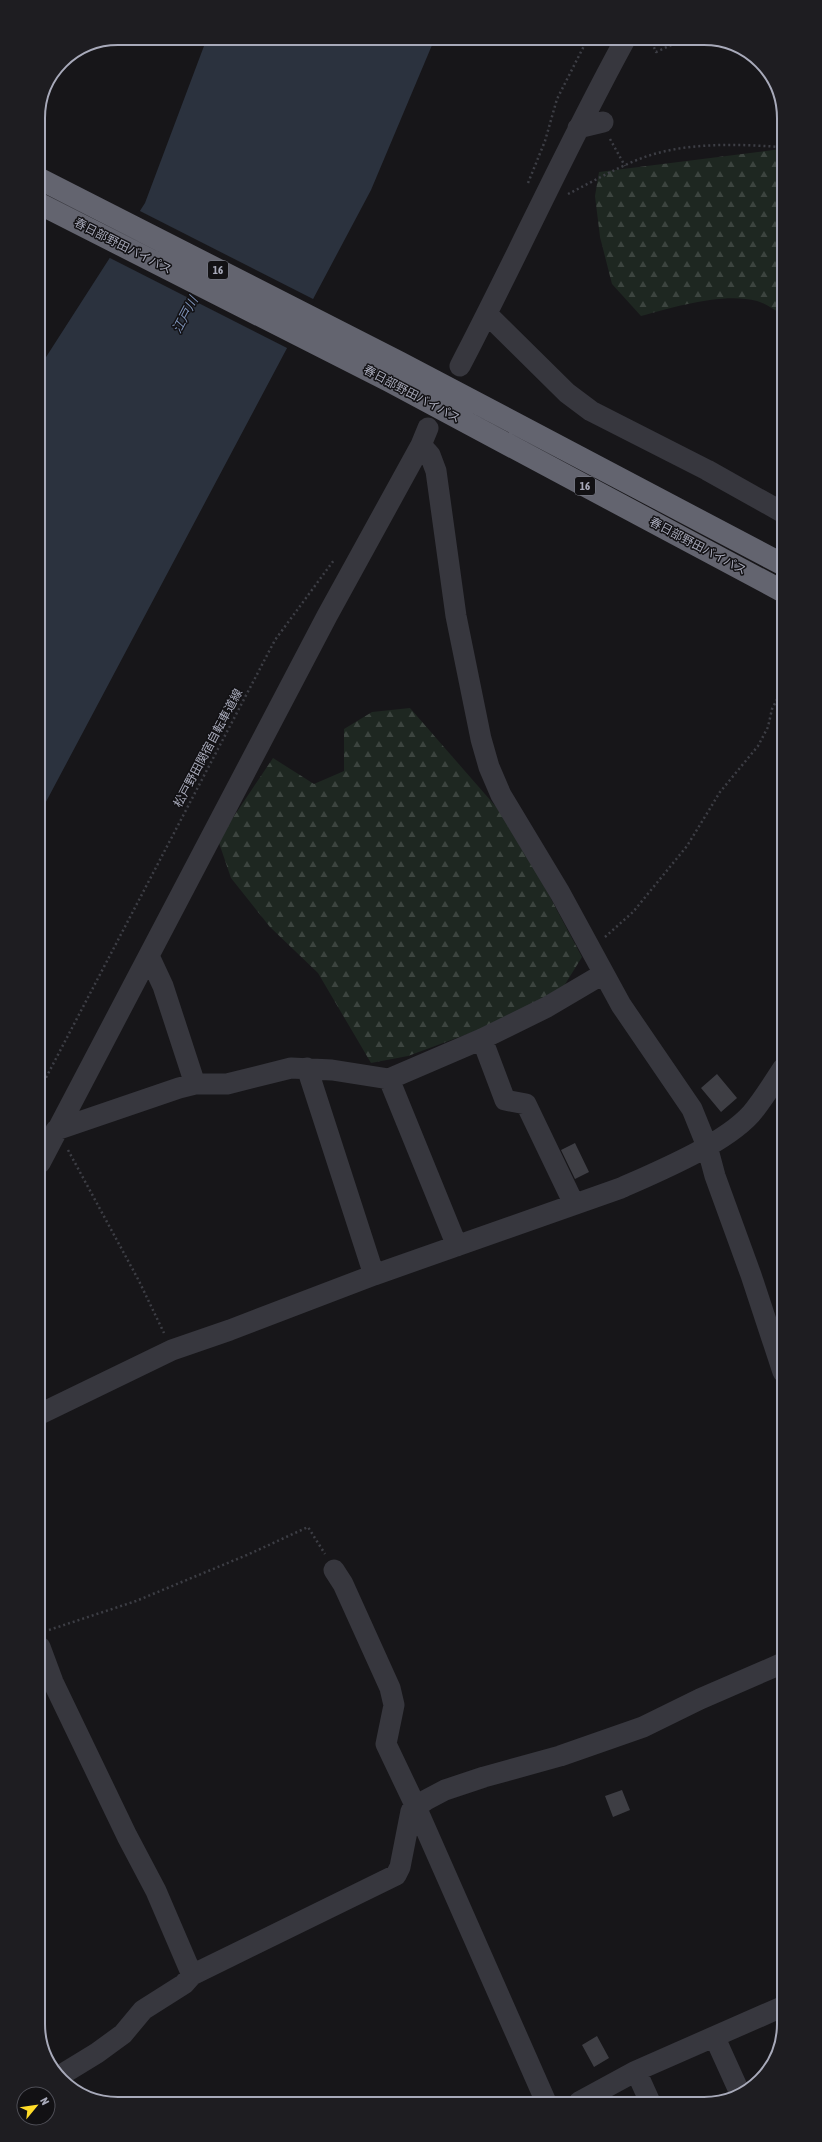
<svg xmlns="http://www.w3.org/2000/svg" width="822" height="2142" viewBox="0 0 822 2142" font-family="'Asap Condensed','Noto Sans JP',sans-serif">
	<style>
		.forest { fill: url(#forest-firs) }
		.water { fill: #2b323e }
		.pier { fill: #171619 }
		.building { fill: #3e3e44 }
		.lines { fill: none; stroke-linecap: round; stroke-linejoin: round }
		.path { stroke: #3d3e45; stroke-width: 2.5; stroke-dasharray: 2 3; stroke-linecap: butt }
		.minor { stroke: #37373e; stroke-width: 21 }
		.highway { stroke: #63646f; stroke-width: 22 }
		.labels { text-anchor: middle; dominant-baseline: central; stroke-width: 3; stroke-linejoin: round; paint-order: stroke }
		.shield { fill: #121114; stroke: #7b7c88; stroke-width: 1 }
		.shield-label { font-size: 11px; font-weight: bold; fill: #a8aaba }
		.street-label { font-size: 12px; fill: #a8aaba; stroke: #121114 }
		.water-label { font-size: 13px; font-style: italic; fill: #7c91b7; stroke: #121114 }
		.rim { fill: none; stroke: #a8aaba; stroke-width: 2 }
	</style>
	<defs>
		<pattern id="forest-firs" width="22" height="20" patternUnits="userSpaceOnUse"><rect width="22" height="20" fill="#1e2721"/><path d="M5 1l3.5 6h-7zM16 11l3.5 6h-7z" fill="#3c443f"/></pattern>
	</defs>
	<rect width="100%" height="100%" fill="#171619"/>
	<path class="forest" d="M781,149L782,314C774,310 765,303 757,301C724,292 674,307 641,316L612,284L600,237L595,196L599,172Z
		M410,708L511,824L582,957L554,1002L408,1056L371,1063L318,973L270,927L231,878L218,840L273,758L314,784L344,771V729L372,712Z"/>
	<path class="water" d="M207,38H435L371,190L39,815V368L145,203Z"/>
	<path class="pier" d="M138,210L315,300L289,349L108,257Z"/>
	<path class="building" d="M717,1074L737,1098L721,1112L701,1088Z
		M575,1143L589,1172L575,1179L561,1150Z
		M622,1790L630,1810L613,1817L605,1796Z
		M597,2036L609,2058L594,2067L582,2045Z"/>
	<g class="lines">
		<path class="path" d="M650,38L656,52L687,38
			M610,139L625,166
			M528,183L545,141L557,99L588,38
			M568,194C592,182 616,168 642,158C685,142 736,144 781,147
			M605,937L633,912L687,846L720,792L758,746L768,727L772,709L782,690
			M39,1091L275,640L334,560
			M68,1150L139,1281L164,1333
			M49,1630L136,1601L247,1555L308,1527L325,1554"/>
		<path class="minor" d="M578,128L603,122
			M487,314L567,393L591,411L707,470L782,512
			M460,366C517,257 567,145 626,38
			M421,445L430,455L436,471L456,616L481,739L489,767L501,795L560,893L621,1005L692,1109L707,1146L715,1176L751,1275L783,1372
			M149,956L163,986L195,1084
			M482,1039L505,1100L526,1104L574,1204
			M307,1068L374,1275
			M389,1079L457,1246
			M56,1130L179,1088L195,1084H227L291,1068L332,1070L389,1079L482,1039L547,1007L603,974
			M40,1163L327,616L421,445L428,428
			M40,1414L172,1350L230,1330L374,1275L621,1188C659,1171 724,1144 751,1114C763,1100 773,1083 783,1068
			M334,1570L343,1584L390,1688L394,1705L386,1744L416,1807L546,2102
			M40,1647L53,1682L127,1836L156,1891L192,1975
			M715,2038L739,2091
			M636,2071L650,2102
			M61,2075L97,2053L123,2034L143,2010L184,1984L192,1975L396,1875L400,1867L411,1811L426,1800L445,1790L484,1777L560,1756L643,1727L700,1699L783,1663
			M579,2102L636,2071L784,2006"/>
		<path class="highway" d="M38,178L399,362L782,564
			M38,203L389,381L782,591"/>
	</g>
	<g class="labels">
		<g class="shield">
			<rect x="208" y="261" width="20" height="18" rx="3"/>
			<rect x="575" y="477" width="20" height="18" rx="3"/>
		</g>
		<g class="shield-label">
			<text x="218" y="270">16</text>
			<text x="585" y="486">16</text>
		</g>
		<g class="street-label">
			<text transform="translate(123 246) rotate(27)">春日部野田バイパス</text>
			<text transform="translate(412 394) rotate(28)">春日部野田バイパス</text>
			<text transform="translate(698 546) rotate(28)">春日部野田バイパス</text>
			<text transform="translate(208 748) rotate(-62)">松戸野田関宿自転車道線</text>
		</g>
		<g class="water-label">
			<text transform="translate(185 315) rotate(-62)">江戸川</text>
		</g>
	</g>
	<path d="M0 0H822V2142H0ZM118 45H704A73 73 0 0 1 777 118V2024A73 73 0 0 1 704 2097H118A73 73 0 0 1 45 2024V118A73 73 0 0 1 118 45Z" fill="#1e1d21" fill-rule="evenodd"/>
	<path class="rim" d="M118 45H704A73 73 0 0 1 777 118V2024A73 73 0 0 1 704 2097H118A73 73 0 0 1 45 2024V118A73 73 0 0 1 118 45Z"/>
	<g transform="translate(36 2106) rotate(61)"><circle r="19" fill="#121114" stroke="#4e4e56"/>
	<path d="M0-3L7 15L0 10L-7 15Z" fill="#ffdc28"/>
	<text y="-6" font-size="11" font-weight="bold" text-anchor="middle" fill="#a8aaba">N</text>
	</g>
</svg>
